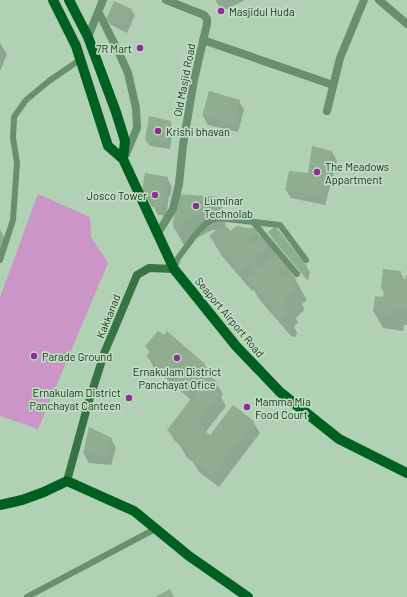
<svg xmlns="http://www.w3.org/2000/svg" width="407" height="597" viewBox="0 0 407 597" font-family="Barlow,sans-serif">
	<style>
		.green { fill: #cb95c8 }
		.shadow { fill: #0003 }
		.building { fill: #8ead91 }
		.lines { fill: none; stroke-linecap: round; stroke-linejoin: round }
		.lane { stroke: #69906e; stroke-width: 6 }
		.street { stroke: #69906e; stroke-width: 8 }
		.secondary { stroke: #387443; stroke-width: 8 }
		.primary { stroke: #006022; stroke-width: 10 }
		.poi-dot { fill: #922c92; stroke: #bddec1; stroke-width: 1.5 }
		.labels { text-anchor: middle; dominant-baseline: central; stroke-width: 3.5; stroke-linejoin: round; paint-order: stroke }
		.poi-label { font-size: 11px; fill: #263227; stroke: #bddec1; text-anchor: start }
		.street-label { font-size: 11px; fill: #263227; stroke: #bddec1 }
	</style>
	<rect width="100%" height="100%" fill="#b1d1b4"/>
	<path class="green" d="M38,194L90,217L91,237L108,263L38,429L0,416V297Z"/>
	<path class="shadow" d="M215,0H245L223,11Z
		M131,10L135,15L127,33L111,25L107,19Z
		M0,43L7,54L0,71Z
		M239,101L244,110L238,132L208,125L203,116Z
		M170,122L173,128L170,149L150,146L146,140Z
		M332,152L337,161L325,205L291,198L286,190L308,174Z
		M167,178L172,187L170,196H169L166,218L162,215H158L154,207H152L143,190Z
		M217,198L226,214L225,228L230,233L255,229L260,237L268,241L277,256L284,260L307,300L302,304L304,308V310L296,318L298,323L294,326L297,333L296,336L294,337L291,336L259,299L254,290L252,291L222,256L210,236L217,230H212L184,245L175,229Z
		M0,230L8,242L0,259Z
		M269,232L306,266L310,272L308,281L272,238Z
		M400,272L406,282L407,276V325H404L403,331L383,328L374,312L376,297L384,298L385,294L382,289Z
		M146,346L204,364L211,376L210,377L216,383L223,394L221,397L226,406L205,433L210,437L253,422L260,433L219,487L199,472L193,462L187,458L180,445L175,441L168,430L191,400L154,368L148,356L150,353Z
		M111,439L116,448L111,465L89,463L84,454Z"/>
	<path class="building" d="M114,1L132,9L124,27L106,20Z
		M209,91L240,100L234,124L202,116Z
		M149,116L171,121L167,144L145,140Z
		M312,146L332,151L320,197L285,190L289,171L308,173Z
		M145,173L168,177L166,188H165L161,210L156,207L152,206L153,200L146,199L147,191L142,190Z
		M178,194L218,197L216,214H202L174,230L173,222Z
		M222,225L228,228L230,231L237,226L245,228H255L258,232L248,240L252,243L256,241L257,240L256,239L260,236H263L269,240L264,243L267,245V249L254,260L261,267L274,256L277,255L285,259V267L277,273L280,277L288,272L292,273L296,279L294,281L291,283L293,286V290L285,297L288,302L283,305L286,312L285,316L281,317L278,316L246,278L255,271L249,264L240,271L209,236Z
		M275,226L307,266L305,277L268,232Z
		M383,269L401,271L400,279L405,280L406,275H407V311L395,309L394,315L373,312L375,296L383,297L384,289H381Z
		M158,331L164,335L167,331L205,364L184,388L146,356L151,351L145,346Z
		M206,373L217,382L212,388L220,394L196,425L210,435L233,405L254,421L212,476L191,460L193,457L180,446L183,442L167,430L204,382L201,379Z
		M89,427L112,438L106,456L83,454Z
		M170,589L174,597H155Z"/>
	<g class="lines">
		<path class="lane" d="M253,222L297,274
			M0,260L13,220L17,163L13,138L14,117L26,100L49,81L81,59
			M174,269L178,258L199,230L208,222L217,218L280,225L306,260
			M27,597L155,529"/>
		<path class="street" d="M379,0L407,24
			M99,13L118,51L128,73L136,108L137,128L126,154
			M88,37L103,0
			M203,40L333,85
			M327,111L340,58L364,0
			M158,233L173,209L179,184L183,145L194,80L207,24V19L204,15L166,0"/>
		<path class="secondary" d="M67,481L88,404L105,351L137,275L149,268L174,269"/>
		<path class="primary" d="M53,0L76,46L108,146L123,159L174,269L236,346L280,392L339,439L407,473
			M69,0L88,37L116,112L125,141L123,159
			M0,505L22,500L44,492L67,481L134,511L189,556L248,597"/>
	</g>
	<g class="poi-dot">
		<circle cx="221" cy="11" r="4"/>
		<circle cx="140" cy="48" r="4"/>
		<circle cx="158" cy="131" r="4"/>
		<circle cx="317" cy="172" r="4"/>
		<circle cx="155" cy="195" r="4"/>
		<circle cx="196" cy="206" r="4"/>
		<circle cx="34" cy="356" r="4"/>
		<circle cx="177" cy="358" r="4"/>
		<circle cx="129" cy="398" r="4"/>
		<circle cx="247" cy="407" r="4"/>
	</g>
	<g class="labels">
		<g class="poi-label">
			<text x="229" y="11">Masjidul Huda</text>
			<text x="132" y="48" text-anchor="end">7R Mart</text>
			<text x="166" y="131">Krishi bhavan</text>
			<text x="325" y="166">The Meadows<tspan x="325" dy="13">Appartment</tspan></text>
			<text x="147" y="195" text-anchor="end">Josco Tower</text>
			<text x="204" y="200">Luminar<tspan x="204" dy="13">Technolab</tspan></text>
			<text x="42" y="356">Parade Ground</text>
			<text x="177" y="371" text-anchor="middle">Ernakulam District<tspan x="177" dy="13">Panchayat Ofice</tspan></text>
			<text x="121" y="392" text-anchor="end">Ernakulam District<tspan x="121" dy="13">Panchayat Canteen</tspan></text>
			<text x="255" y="401">Mamma Mia<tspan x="255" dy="13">Food Court</tspan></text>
		</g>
		<g class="street-label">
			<text transform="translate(184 80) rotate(-79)">Old Masjid Road</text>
			<text transform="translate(108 316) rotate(-68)">Kakkanad</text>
			<text transform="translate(230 317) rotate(50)">Seaport Airport Road</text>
		</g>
	</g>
</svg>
